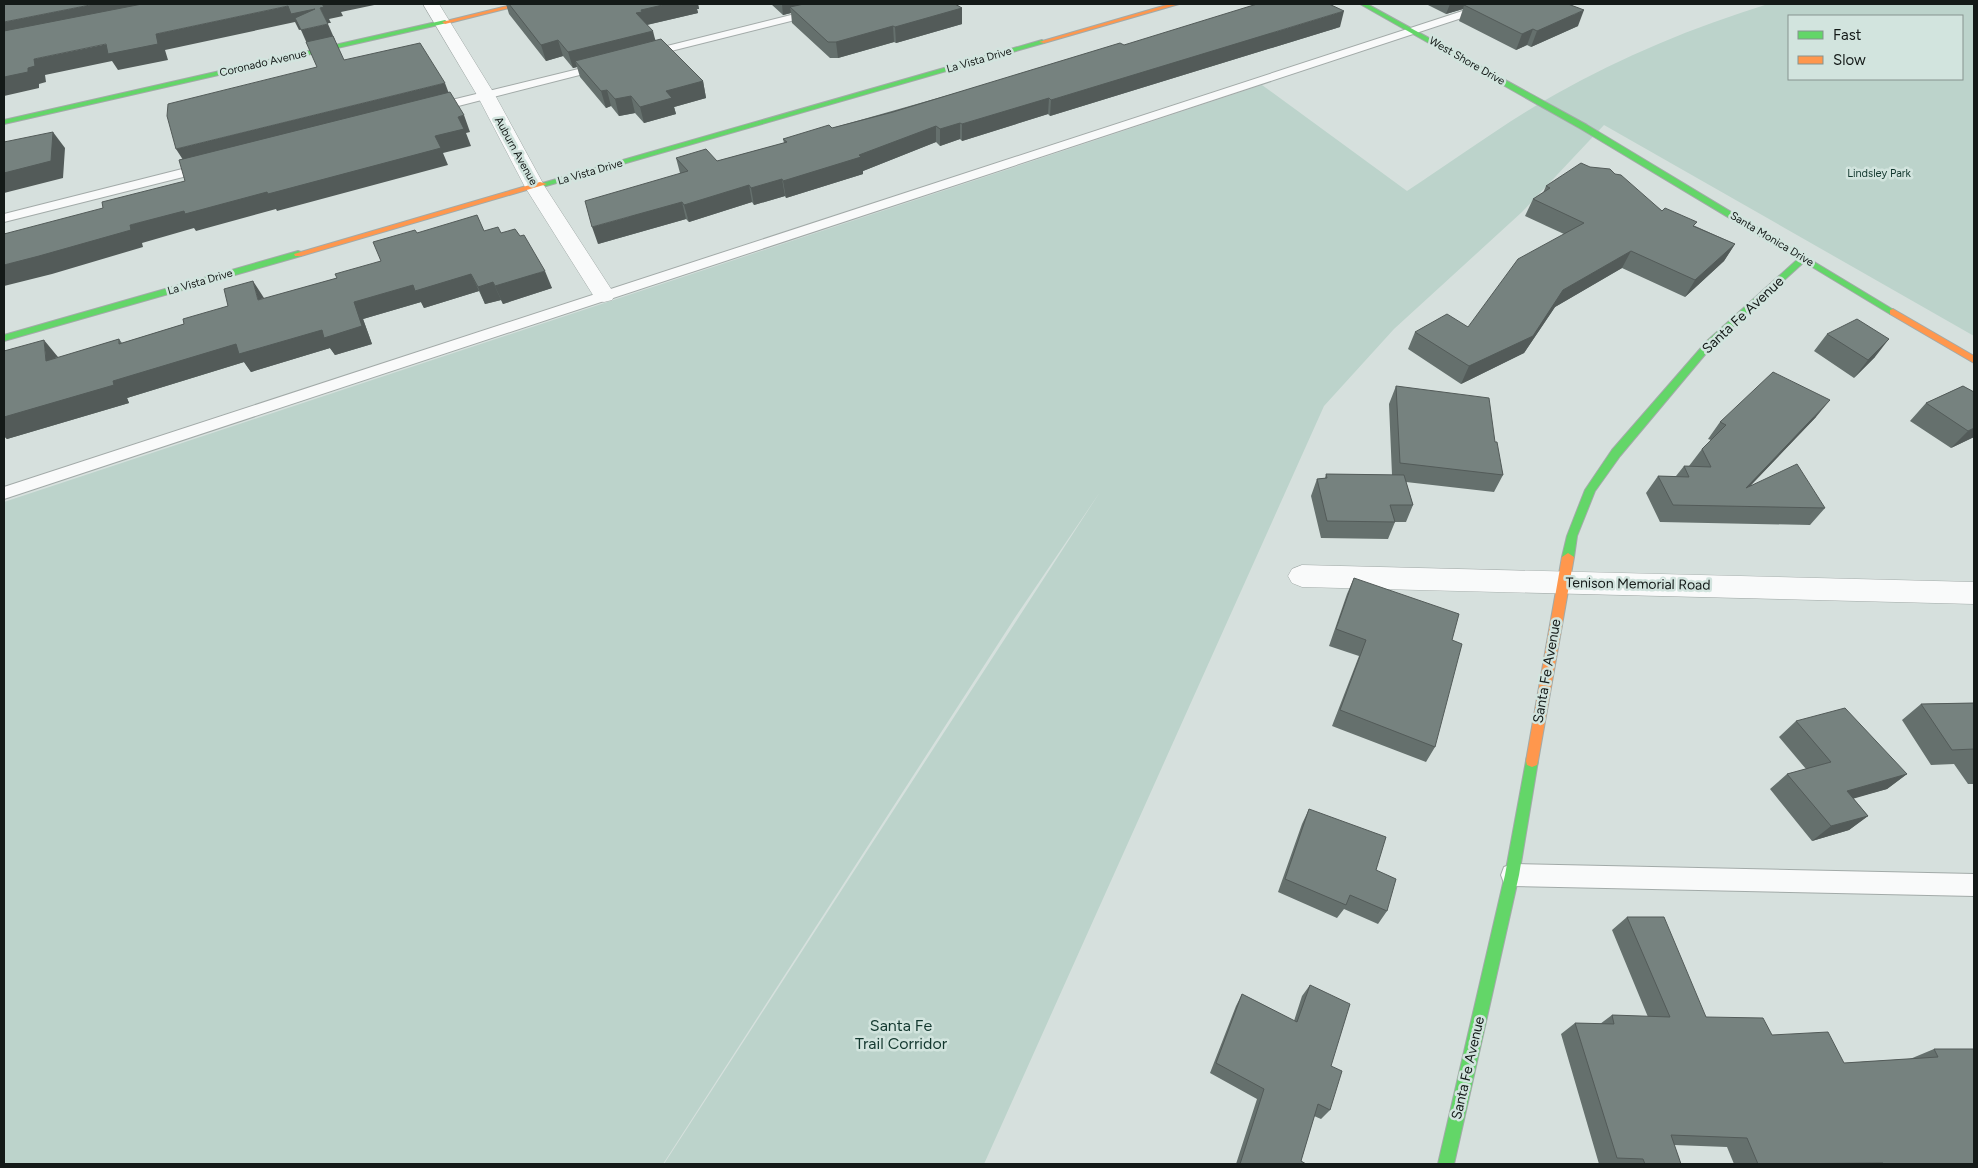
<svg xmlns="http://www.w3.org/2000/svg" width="1978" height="1168" viewBox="0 0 1978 1168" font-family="Figtree,sans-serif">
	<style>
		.green { fill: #bcd3cb; fill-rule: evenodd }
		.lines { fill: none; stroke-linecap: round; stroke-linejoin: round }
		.lane-casing { stroke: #a2aaa8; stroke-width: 2 }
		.street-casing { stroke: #a2aaa8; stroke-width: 1 }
		.fast-casing { stroke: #a2aaa8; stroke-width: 2 }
		.slow-casing { stroke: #a2aaa8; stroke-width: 2 }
		.lane { fill: #f9fafa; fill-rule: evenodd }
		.street { fill: #f9fafa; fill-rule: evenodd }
		.fast { fill: #63d668; fill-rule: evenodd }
		.slow { fill: #ff974d; fill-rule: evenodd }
		.wall { fill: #65706d }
		.shaded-wall { fill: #535b59 }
		.building { fill: #76827f; stroke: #535b59 }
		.labels { text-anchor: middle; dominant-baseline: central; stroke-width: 5; stroke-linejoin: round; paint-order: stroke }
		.far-street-label { font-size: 11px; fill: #141a18; stroke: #d2e4de }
		.far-park-label { font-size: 11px; fill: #13382f; stroke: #d2e4de }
		.street-label { font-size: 14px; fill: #141a18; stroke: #d2e4de }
		.near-park-label { font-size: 16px; fill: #13382f; stroke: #d2e4de }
	</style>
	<rect width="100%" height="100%" fill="#d6e0dd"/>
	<path class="green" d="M1768,4H1974V336L1604,125L1522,212L1394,329L1324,406L984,1164H664L1100,492L1016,616L663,1164H4V502L1262,85L1407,191C1456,159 1504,123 1556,94C1623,56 1694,27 1768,4ZM1789,16H1962V79H1789Z"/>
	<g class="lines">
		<g class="lane-casing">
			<path id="lane" d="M835,4H852L851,6L647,57L641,54L643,52Z
				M1484,4H1499L1498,6L4,499V487Z
				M603,63L607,64L609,66L607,68L431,113L425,109L427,106Z
				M206,163L212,167L211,170L4,222V214Z
				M1512,864L1974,874V896L1512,886L1504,883L1501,875L1504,867Z"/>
		</g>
		<g class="street-casing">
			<path id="street" d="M423,4H439L495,95L545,187L615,295L612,300L604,302L596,300L593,295L525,187L477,95Z
				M1302,565L1974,582V604L1302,587L1292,583L1288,576L1292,569Z"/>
		</g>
		<g class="fast-casing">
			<path id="fast" d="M1360,4H1367L1587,125L1897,312L1896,314H1890L1804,262L1713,345L1620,456L1595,491L1577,536L1574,557L1568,561L1564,560L1562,557L1567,536L1585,490L1612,450L1707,341L1798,259L1581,129Z
				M445,20L448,22L447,23L4,124V120Z
				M1042,40L1045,42L1044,43L546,186L539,184Z
				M298,251L301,252V256L4,341V335Z
				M1532,755L1537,757L1538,761L1519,875L1454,1164H1438L1505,875L1526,761L1527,757Z"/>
		</g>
		<g class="slow-casing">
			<path id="slow" d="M515,4H525L445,24L442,22Z
				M1170,4H1179L1044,43L1039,42Z
				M540,182L547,184L301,256H295L294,254Z
				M1893,309L1974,356V363L1890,314V310Z
				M1568,553L1574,557L1538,761L1537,765L1532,767L1527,765L1526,761L1562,557Z"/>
		</g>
		<use href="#lane" class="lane"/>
		<use href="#street" class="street"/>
		<use href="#fast" class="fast"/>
		<use href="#slow" class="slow"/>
	</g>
	<path class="wall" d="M506,4H698L699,9H697L698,13L647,25L656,41L703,81L706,98L674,107L676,114L644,123L635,113L619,116L611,106L606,108L580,77L577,67L573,68L563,56L546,61L509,14Z
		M771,4H955L962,8V24L896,43L894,42L838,58H830L792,23L791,13L783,15Z
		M1426,4H1568L1578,26L1531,47L1527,45L1516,50L1459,21L1463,9L1446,14Z
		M1340,27L1050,116L1048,114L962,141L960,139L940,146L936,142L863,171V174L786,198L785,196L754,205L752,202L689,222L686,219L598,244L680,173L676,158L717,161L784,143L783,139L832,128L1124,45Z
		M1590,167L1615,174L1662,211L1735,244L1724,261L1685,297L1622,268L1555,307L1524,353L1461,384L1408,349L1415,332L1468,327L1564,234L1525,216L1533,199L1543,193L1546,186Z
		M484,231L501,233L552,288L503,304L501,300L485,304L479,291L424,308L421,302L363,319L372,344L335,355L330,348L251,372L244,362L127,398L129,403L7,439L4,436V351L58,358L119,339L122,343L184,324L264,299L337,278L381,261L417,233Z
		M1827,334L1875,357L1854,378L1814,351Z
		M1396,386L1495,442L1503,475L1494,492L1406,482L1413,505L1406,522H1395L1388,539L1321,538L1311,496L1317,479L1325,478L1326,474L1392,475L1389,404Z
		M1963,386L1974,437L1951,448L1910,421L1926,403Z
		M1816,417L1751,485L1825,508L1810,525L1660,522L1646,493L1658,476H1676L1684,466H1689L1702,449L1711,440L1708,439L1720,422Z
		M1354,578L1452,640L1435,747L1426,762L1332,726L1359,656L1329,646L1347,594Z
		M1974,703V784H1968L1954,764L1931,765L1902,720L1921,704Z
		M1796,721L1907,774L1887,789L1853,798L1868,816L1849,830L1812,841L1770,789L1787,774L1806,769L1779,737Z
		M1309,809L1387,911L1378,924L1344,909L1337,918L1278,892L1302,824Z
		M1627,917L1706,1017L1772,1035L1844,1063L1910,1059L1934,1049H1974V1164H1734L1727,1147L1674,1145L1681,1164H1599L1561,1034L1575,1023L1600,1024L1612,1015L1648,1017L1612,930Z
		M1310,985L1331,1066L1330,1110L1321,1119L1314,1116L1301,1161L1306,1164H1236L1257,1099L1210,1073L1236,1006L1242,994L1294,1021L1302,996Z"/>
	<path class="shaded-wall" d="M95,4H179L4,40V22Z
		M322,4H379L341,12L343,16L329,19L331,23H327L320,8Z
		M667,4H698L699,9H697L698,13L646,25L636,13L641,10Z
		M782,4H828L790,7L791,13L783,15Z
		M1450,4H1479L1464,5L1463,9L1446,14Z
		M288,6L315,9L323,24L299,30L295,22L165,50L168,60L118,70L112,61L45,75L46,82L39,84V88L4,96V77L28,68L34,59L156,34Z
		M962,8V24L896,43L895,27Z
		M1584,10L1578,26L1531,47L1537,31Z
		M1344,11L1340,27L1050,116L1051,100Z
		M328,24L335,40L308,46L301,30Z
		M893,26L894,42L838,58L836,42Z
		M1533,29L1527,45L1516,50L1522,34Z
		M653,31L657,47L575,61L577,67L573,68L568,52Z
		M558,40L563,56L546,61L541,45Z
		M703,81L706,98L674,107L676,114L644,123L640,107L666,91Z
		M445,83L451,99L187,166L176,149Z
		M607,90L611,106L606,108L601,91Z
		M631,96L635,113L619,116L615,99Z
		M1049,98L1048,114L962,141V124Z
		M464,115L470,132L466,133L471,146L443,153L448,165L277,211L276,209L196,231L194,228L142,243L143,247L52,274L4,286V265L130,225L435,136L458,117Z
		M960,123V139L940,146V129Z
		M936,126V142L863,171V174L786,198L783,181L859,155Z
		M53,132L65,148L63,178L4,193V173Z
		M782,179L785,196L754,205L751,188Z
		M749,185L752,202L689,222L684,205Z
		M682,202L686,219L598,244L592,227Z
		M1735,244L1724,261L1685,297L1695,280Z
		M1631,251L1622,268L1555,307L1524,353L1461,384L1469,366L1563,290Z
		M545,271L552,288L503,304L495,286Z
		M471,274L479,291L424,308L421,302L363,319L372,344L335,355L330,348L251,372L244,362L127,398L129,403L7,439L4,436V417L113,381L354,302L413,285Z
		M253,281L264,298L258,300Z
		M493,282L501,300L485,304L478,287Z
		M1889,339L1875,357L1854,378L1868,360Z
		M44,340L58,357L46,361Z
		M1830,400L1816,417L1732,505L1746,488Z
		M1974,428V437L1951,448L1968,431Z
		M1907,774L1887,789L1828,806L1847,791Z
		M1868,816L1849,830L1812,841L1831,826Z"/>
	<path class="building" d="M4,4H95L4,22Z
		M142,4H322L324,7L320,8L328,24L301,30L295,18L315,9L291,14L288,6L156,34L158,44L108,54L106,44L34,59L35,66L28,68V72L4,77V31Z
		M509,4H667L641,10L642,12L636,13L653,31L568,52L558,40L541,45Z
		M804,4H955L962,8L895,27L893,26L836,42H828L790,7Z
		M1257,4H1329L1344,11L1051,100L1049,98L962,124L960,123L940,129L936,126L859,155L861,157L783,181L782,179L751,188L749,185L684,205L682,202L592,227L585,201L688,171L676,158L706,149L717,161L787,142L783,139L829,125L832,128L893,112L1120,43L1124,45Z
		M1469,4H1568L1584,10L1537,31L1533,29L1522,34L1464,5Z
		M333,36L344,60L420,43L445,83L176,149L167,116L168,104L317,67L306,42Z
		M661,39L703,81L666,91L672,98L640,107L631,96L615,99L607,90L601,91L575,61Z
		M450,92L464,115L458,117L464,129L435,136L441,148L268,194L267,192L185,214L184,211L130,225L131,230L39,256L4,265V234L103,208L102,202L185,181L179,160Z
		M53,132L51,161L4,173V142Z
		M1581,163L1590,167L1610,169L1615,174L1621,175L1662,211L1665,208L1697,222L1693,226L1735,244L1695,280L1631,251L1563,290L1533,336L1469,366L1415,332L1447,314L1468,327L1518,259L1584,223L1533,199L1550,188L1546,186Z
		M477,215L484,231L498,227L501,233L515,229L520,236L524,235L545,271L495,286L493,282L478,287L471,274L415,291L413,285L354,302L362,326L324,338L322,330L239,354L236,344L113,381L114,385L4,417V351L44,340L46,361L119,339V344L184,324L183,319L228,306L224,289L253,281L258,300L337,278L335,274L381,261L373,242L415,230L417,233Z
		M1857,319L1889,339L1868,360L1827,334Z
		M1773,372L1830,400L1746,488L1797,464L1825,508L1673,505L1658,476L1689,477L1684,466L1711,467L1702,449L1726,425L1720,422Z
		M1396,386L1489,398L1495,442H1497L1503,475L1400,463Z
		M1963,386L1974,392V428L1968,431L1926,403Z
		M1326,474L1404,475L1413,505H1390L1395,522L1327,521L1317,479L1327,478Z
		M1354,578L1459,614L1452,640L1462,644L1435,747L1340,710L1366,640L1336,629Z
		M1974,703V749L1952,750L1921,704Z
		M1845,708L1907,774L1847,791L1868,816L1831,826L1787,774L1831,762L1796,721Z
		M1309,809L1386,837L1376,870L1396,879L1387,911L1350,895L1346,905L1285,879Z
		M1627,917H1664L1706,1017L1763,1018L1772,1035L1828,1032L1844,1063L1938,1057L1934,1049H1974V1164H1883V1163L1758,1164L1747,1138L1671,1135L1681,1164H1645L1643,1159L1617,1158L1575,1023L1614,1024L1612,1015L1670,1017Z
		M1310,985L1350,1004L1331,1066L1342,1071L1330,1110L1318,1104L1301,1161L1306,1164H1240L1264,1089L1216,1063L1242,994L1297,1022Z"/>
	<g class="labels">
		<g class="far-street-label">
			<text transform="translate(979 60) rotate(-16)">La Vista Drive</text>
			<text transform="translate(1467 61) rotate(30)">West Shore Drive</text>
			<text transform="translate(263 63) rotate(-13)">Coronado Avenue</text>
			<text transform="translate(516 151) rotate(61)">Auburn Avenue</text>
			<text transform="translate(590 172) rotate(-16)">La Vista Drive</text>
			<text transform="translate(1772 239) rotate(31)">Santa Monica Drive</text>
			<text transform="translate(200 282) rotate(-16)">La Vista Drive</text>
		</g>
		<g class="far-park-label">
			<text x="1879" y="173">Lindsley Park</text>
		</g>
		<g class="street-label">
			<text transform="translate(1743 315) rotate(-43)">Santa Fe Avenue</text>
			<text transform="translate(1638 584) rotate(1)">Tenison Memorial Road</text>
			<text transform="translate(1547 671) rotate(-80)">Santa Fe Avenue</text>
			<text transform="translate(1468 1068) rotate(-77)">Santa Fe Avenue</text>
		</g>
		<g class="near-park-label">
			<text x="901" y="1025">Santa Fe<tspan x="901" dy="18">Trail Corridor</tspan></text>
		</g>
	</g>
	<rect width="1978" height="1168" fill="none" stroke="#141a18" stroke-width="10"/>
	<rect x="1788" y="15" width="175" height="65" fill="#d2e4de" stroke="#86938f"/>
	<rect x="1798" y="31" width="25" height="8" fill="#63d668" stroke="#86938f"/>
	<text x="1833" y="40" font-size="15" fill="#141a18">Fast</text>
	<rect x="1798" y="56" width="25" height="8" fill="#ff974d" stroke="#86938f"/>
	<text x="1833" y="65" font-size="15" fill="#141a18">Slow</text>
</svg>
